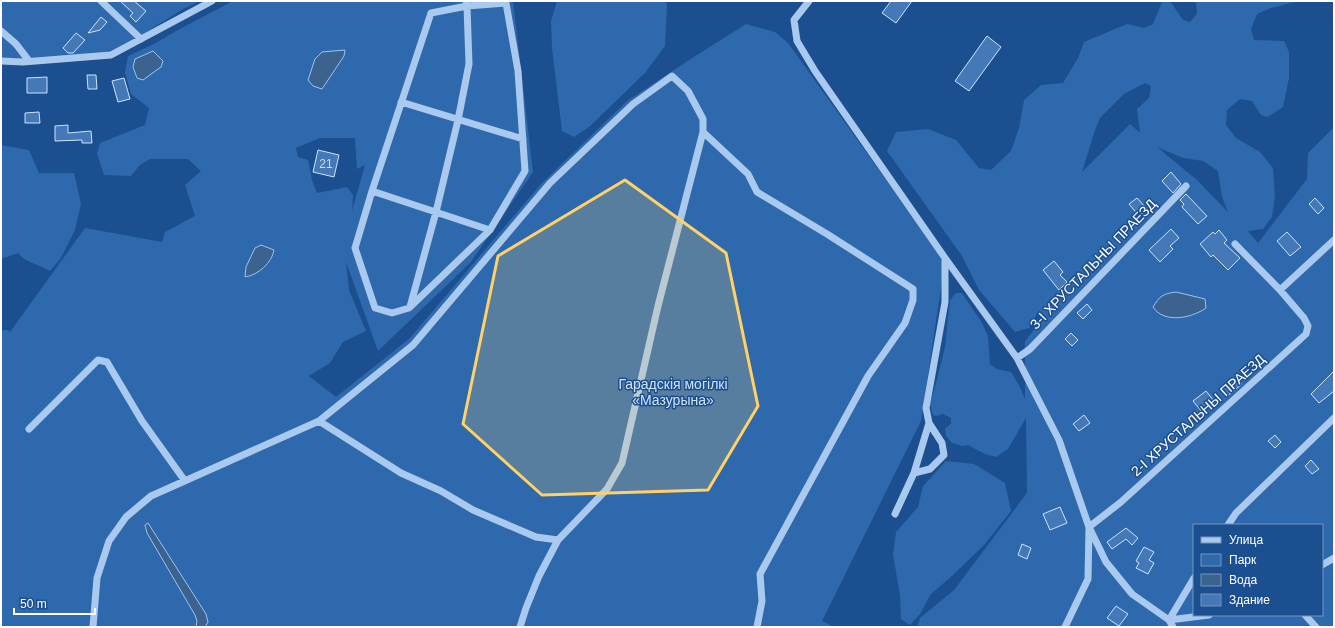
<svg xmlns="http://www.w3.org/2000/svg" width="1335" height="628" viewBox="0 0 1335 628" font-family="Helvetica,sans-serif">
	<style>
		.green { fill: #2e69ad; fill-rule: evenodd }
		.water { fill: #3c6290; stroke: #9cc4f0 }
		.building { fill: #4478b7; stroke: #cfe3fa }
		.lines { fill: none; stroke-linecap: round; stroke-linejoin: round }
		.minor { stroke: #a9c9ee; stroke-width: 7 }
		.marked { fill: #ffd166; fill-opacity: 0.2; stroke: #ffd166; stroke-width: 3; stroke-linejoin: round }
		.labels { text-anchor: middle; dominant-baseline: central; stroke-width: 3; stroke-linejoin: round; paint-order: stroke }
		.number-label { font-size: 12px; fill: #d0dded }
		.street-label { font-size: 14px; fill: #fff; stroke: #1b4f8f }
		.park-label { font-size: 14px; fill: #cfe3fa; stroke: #1b4f8f }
	</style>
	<rect width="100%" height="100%" fill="#1b4f8f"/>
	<path class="green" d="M1,1H200L183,9L111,54L22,59H1Z
		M233,1H513L533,172L471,262L378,351L346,262L349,290L366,331L343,342L330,363L309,376L336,397L409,339L541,184L627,101L689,60L746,24L775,32L788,43L945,262L921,421L822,621L834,627H1V330H8L10,332L85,228L162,242L165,232L195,216L185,185L201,171L188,159H150L140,165L131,176L104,175L97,154L100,143L145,125L149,108L131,94L125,72L128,56L154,44L176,31ZM320,138H355L357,169L365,165L352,211L353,195L347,187L317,193L312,180L308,160L298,157L296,148Z
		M557,1H666L667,7L665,46L645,73L589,127L574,137L562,131L552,48L551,21Z
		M1170,1L1183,20L1190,22L1197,14L1196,1H1299L1271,8L1257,14L1251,29L1254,40L1284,41L1289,52V78L1283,107L1267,117L1261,115L1252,101L1240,99L1227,110L1226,125L1236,138L1260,152L1273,168L1275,196L1272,217L1263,229L1248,231L1258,243L1307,179L1308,153L1334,127V627H917L920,618L954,590L1027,493L1026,418L1008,449L996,457L985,454L968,445L962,446L952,443L946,436L945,428L951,424V418L943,414L936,416L933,415L930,404L937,380L945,347L950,300L956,293H962L982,323L988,336L990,364L997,369L1011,372L1020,387L1025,399V341L1042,320L1036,312L1037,314L1029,328L1015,332L979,290L962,256L887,151L896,132L928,129L956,140L979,168L991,170L1011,151L1019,128L1024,100L1041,85L1063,83L1078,58L1084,42L1127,24L1144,28L1153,24L1162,2ZM1145,83L1151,86L1149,98L1137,109L1140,133L1130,124L1082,172L1095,130L1100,118L1124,94ZM1157,147L1183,158L1203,161L1218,171L1222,197L1228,212L1197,180ZM1194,525H1322V615H1194Z
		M1,145L29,150L39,173H74L81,204L75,230L61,258L50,271L24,259L18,253L1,259Z
		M946,461L974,464L1005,483L1011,511L985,544L952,576L931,594L920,614L910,625L901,619L900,595L893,555L896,532L918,507L923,486Z"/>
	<path class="water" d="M345,50L344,56L322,89L313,86L308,80L315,59L322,52Z
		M153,51L163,61L161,67L143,80L137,78L133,67L135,59Z
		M261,245L274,250C272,263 258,275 245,277L246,267L255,248Z
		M1176,292L1205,299L1206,308C1192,318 1164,324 1153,307C1160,296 1162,294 1176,292Z
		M148,523L206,614L208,622L205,627H196L197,621L195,615L147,533L145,525Z"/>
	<path class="building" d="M120,1H134L146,11L136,22L130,16L133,13Z
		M891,1H912L896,23L882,13Z
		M101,17L107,22L100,30L88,33Z
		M76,33L85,40L73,53H68L63,48Z
		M987,36L1001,47L969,91L955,81Z
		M87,75H96L97,89H88Z
		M47,77V93H27V78Z
		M124,78L130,99L118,102L112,81Z
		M39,112L40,123H25V113Z
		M68,125V133L91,131L92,143H82V140L55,141V126Z
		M318,150L339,155L334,177L313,172Z
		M1171,172L1181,184L1173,193L1162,181Z
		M1186,194L1207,216L1198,224L1182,207L1184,204L1180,200Z
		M1137,198L1147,209L1139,216L1129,204Z
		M1315,198L1324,208L1318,214L1309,204Z
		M1171,229L1179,238L1170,246L1173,249L1160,262L1149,250Z
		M1219,230L1227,240L1224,243L1240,258L1228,270L1213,255L1211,257L1200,244L1213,232L1215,234Z
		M1287,232L1301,247L1290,256L1277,241Z
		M1054,261L1063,272L1060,275L1067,282L1059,290L1043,270Z
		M1087,304L1092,310L1083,319L1077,313Z
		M1071,333L1078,340L1072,346L1065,339Z
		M1334,371V391L1319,403L1311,394Z
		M1236,377L1242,384L1226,397L1220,390Z
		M1206,391L1215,402L1202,412L1193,401Z
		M1084,415L1090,423L1079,431L1073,424Z
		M1275,435L1281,442L1275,448L1268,441Z
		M1311,460L1319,469L1312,474L1305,466Z
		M1060,507L1067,523L1050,530L1043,514Z
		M1126,528L1138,538L1132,545L1126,539L1112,549L1107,542Z
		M1022,544L1031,548L1027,559L1018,555Z
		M1144,547L1154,552L1149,560L1154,563L1148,574L1136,568L1139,563L1136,561Z
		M1116,606L1128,614L1119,626L1107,618Z"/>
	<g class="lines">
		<path class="minor" d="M101,1L141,39
			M809,1L794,20L797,41L815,71L945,258L1017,358L1059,440L1089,527L1106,562L1132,594L1169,620L1173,627
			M506,3L518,71L525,171L490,230L409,308L392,313L375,308L355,248L372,191L431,13L467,6Z
			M1,31L16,44L29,61
			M1,61L23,62L111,55L212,1
			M401,102L523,139
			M703,132L748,174L757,192L827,234L913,289V300L905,323L868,376L760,574L762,601L757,627
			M372,191L490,230
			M1235,244L1280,290
			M410,307L436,212L458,120L469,64L467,6L466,1
			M1017,358L1030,349L1186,186
			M319,421L401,473L441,491L473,510L536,537L558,540
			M29,429L98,360L107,362L142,421L185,481
			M914,473L929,423
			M895,514L914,473L930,469L944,455L942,443L929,423L926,408L945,302V258
			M1228,525L1236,513L1334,418
			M1322,565L1334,558
			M1305,615L1316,627
			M1169,620L1194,578
			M1169,620L1209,615
			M93,627L97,578L109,541L126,517L151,496L319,421L413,345L550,183L633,104L672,76L688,91L703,119V132L658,306L622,463L607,489L558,540L539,576L526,608L520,627
			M1065,627L1088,579L1089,527L1121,502L1306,334L1308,326L1304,318L1280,290L1334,240"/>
	</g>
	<path class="marked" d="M625,180L726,253L758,406L708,490L542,495L463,424L498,256Z"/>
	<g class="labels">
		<g class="number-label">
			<text x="326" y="164">21</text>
		</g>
		<g class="street-label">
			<text transform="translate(1093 264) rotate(-46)">3-І ХРУСТАЛЬНЫ ПРАЕЗД</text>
			<text transform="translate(1198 415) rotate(-42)">2-І ХРУСТАЛЬНЫ ПРАЕЗД</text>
		</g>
		<g class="park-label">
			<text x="673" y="384">Гарадскія могілкі<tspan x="673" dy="16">«Мазурына»</tspan></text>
		</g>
	</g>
	<rect width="1335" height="628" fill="none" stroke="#ffffff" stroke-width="4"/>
	<rect x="1193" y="524" width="130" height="92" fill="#1b4f8f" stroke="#7695bc"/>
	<rect x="1201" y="537" width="20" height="6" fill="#a9c9ee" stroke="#7695bc"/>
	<text x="1229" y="544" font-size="12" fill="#ffffff">Улица</text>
	<rect x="1201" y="554" width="20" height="12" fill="#2e69ad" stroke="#7695bc"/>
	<text x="1229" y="564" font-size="12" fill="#ffffff">Парк</text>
	<rect x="1201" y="574" width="20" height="12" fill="#3c6290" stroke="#7695bc"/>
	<text x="1229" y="584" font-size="12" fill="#ffffff">Вода</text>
	<rect x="1201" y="594" width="20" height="12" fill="#4478b7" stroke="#7695bc"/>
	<text x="1229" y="604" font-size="12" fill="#ffffff">Здание</text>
	<path d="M14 608v6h81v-6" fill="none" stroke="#ffffff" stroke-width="2"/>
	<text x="20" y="608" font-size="12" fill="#ffffff" stroke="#1b4f8f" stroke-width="3" paint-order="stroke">50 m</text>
</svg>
